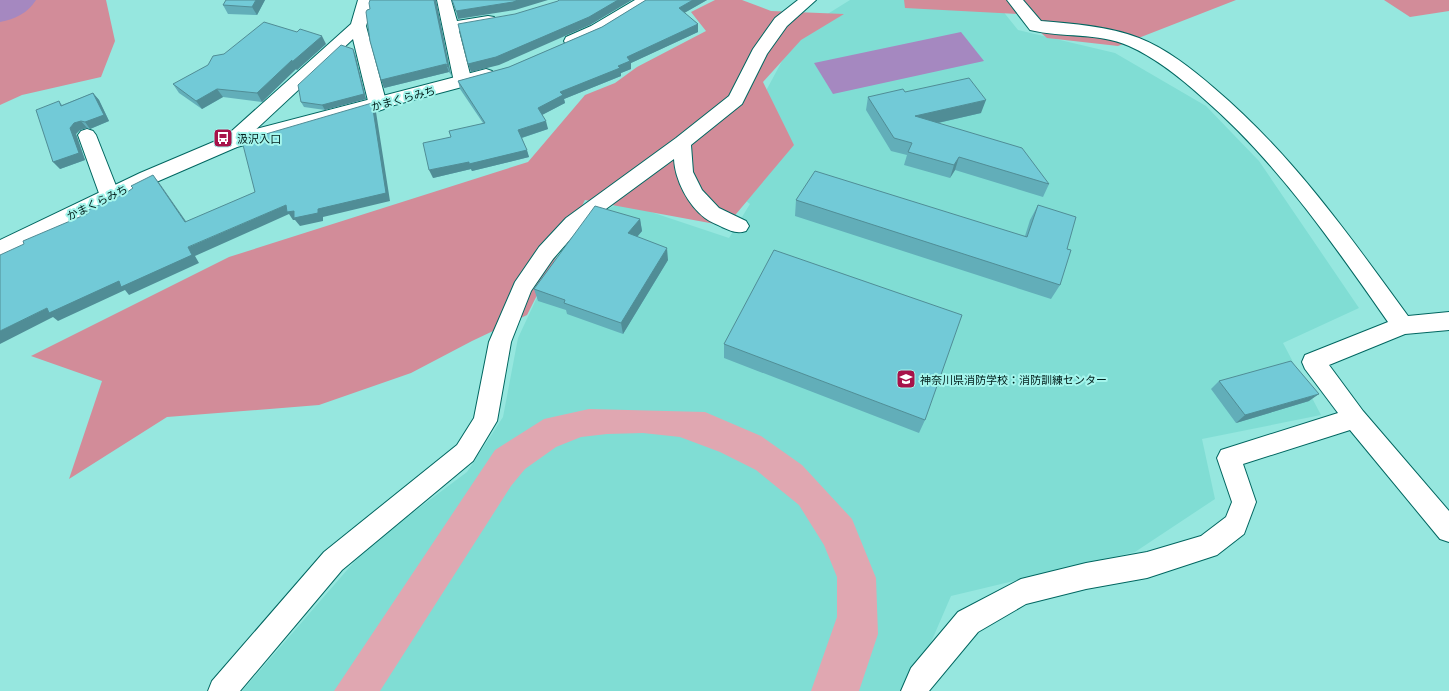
<svg xmlns="http://www.w3.org/2000/svg" width="1449" height="691" viewBox="0 0 1449 691" font-family="'Exo 2','Noto Sans JP',sans-serif">
	<style>
		.built { fill: #80ddd4 }
		.green { fill: #e0a7b1 }
		.forest { fill: #d28c99 }
		.water { fill: #a588c0 }
		.lines { fill: none; stroke-linecap: round; stroke-linejoin: round }
		.river { fill: #a588c0; fill-rule: evenodd }
		.minor-casing { stroke: #006660; stroke-width: 2 }
		.major-casing { stroke: #006660; stroke-width: 2 }
		.minor { fill: #fff; fill-rule: evenodd }
		.major { fill: #fff; fill-rule: evenodd }
		.wall { fill: #62aeb9 }
		.shaded-wall { fill: #508d96 }
		.building { fill: #72cad7; stroke: #508d96 }
		.labels { text-anchor: middle; dominant-baseline: central; stroke-width: 4; stroke-linejoin: round; paint-order: stroke }
		.street-label { font-size: 11px; fill: #001d1a; stroke: #a4f5ec }
		.poi-label { font-size: 11px; fill: #001d1a; stroke: #a4f5ec; text-anchor: start }
	</style>
	<rect width="100%" height="100%" fill="#96e7df"/>
	<path class="built" d="M850,0H994L1018,30L1115,53L1206,106L1259,161L1359,308L1283,343L1321,415L1202,439L1215,499L1135,552L951,596L910,691H242L367,547L467,472L503,417L518,338L554,261L601,213L621,202L729,238L750,204L718,180L797,33Z"/>
	<path class="green" d="M589,409L705,412L761,436L802,465L852,519L876,578L878,634L859,691H811L837,617V577L824,545L799,505L756,470L720,452L680,437L643,433L607,434L581,437L556,447L525,469L511,486L380,691H334L495,450L544,419Z"/>
	<path class="forest" d="M0,0H106L115,41L101,77L22,95L0,105Z
		M715,0H742L771,11L844,14L801,40L763,82L794,145L726,226L585,200L527,315L472,341L411,373L319,405L167,417L69,479L102,381L31,356L229,257L528,162L585,95L615,83L637,67L706,31L691,12Z
		M904,0H1236L1118,46L1047,38L1019,14L905,8Z
		M1384,0H1449V11L1410,17Z"/>
	<path class="water" d="M961,32L984,61L833,94L814,63Z"/>
	<g class="lines">
		<path class="river" d="M0,0H36C28,13 15,19 0,22Z"/>
		<g class="minor-casing">
			<path id="minor" d="M358,0H374L366,26L387,105L384,109L378,111L372,109L369,105L353,39L237,147L231,148L225,147L222,142L225,137L351,24Z
				M437,0H451L457,21L488,16L494,17L496,21L494,25L459,31L472,82L469,86L463,88L457,86L454,82Z
				M798,0H816L787,26L767,54L742,104L691,145L693,172L702,190L719,208L746,221L749,226L746,231C737,234 731,231 722,227C717,224 710,222 705,218C688,205 675,180 674,159L580,228L553,259L531,291L511,342L497,421L473,461L342,570L240,691H208L212,681L324,552L457,445L474,418L489,342L515,282L539,247L566,218L676,138L729,96L753,49L775,18Z
				M1007,0H1023L1041,21C1074,24 1108,26 1139,38C1167,49 1192,69 1214,88C1291,153 1349,235 1408,316L1449,312V330L1405,334L1329,365L1363,411L1449,511V542L1440,539L1350,430L1243,464L1256,502L1244,534L1217,555L1147,578L1086,589L1026,604L978,632L929,691H901L911,668L958,612L1021,579L1086,563L1147,552L1201,536L1226,517L1232,502L1217,458L1221,450L1338,413L1305,369L1302,362L1305,355L1388,322C1332,242 1277,162 1203,98C1181,78 1156,58 1129,46C1097,32 1063,38 1030,30Z
				M87,129L93,131L96,135L120,196L117,201L110,203L103,201L100,196L78,135L81,131Z"/>
		</g>
		<g class="major-casing">
			<path id="major" d="M635,0H654L652,3C634,14 585,50 566,45L564,41L566,37L591,26Z
				M486,69L492,71L495,75L492,79L237,147L154,183L0,257V240L140,173L225,137Z"/>
		</g>
		<use href="#minor" class="minor"/>
		<use href="#major" class="major"/>
	</g>
	<path class="wall" d="M226,0H265L257,15L228,14L223,5Z
		M370,0H436L451,75L449,72L384,88L370,9Z
		M646,0H707L684,13L698,24V32L631,63V69L621,73V76L564,99L565,103L542,115L548,129L522,138L529,157L472,171L471,169L433,178L451,137L483,123L460,89L458,81L509,67L602,27Z
		M326,44L297,70L296,69L262,102L223,97L202,109L179,93L173,84Z
		M355,54L366,99L325,110L304,107L301,102Z
		M905,92L981,113L938,123L1049,184L1043,197L955,170L950,178L904,165L907,155L891,151L866,110L868,97Z
		M93,93L99,100L109,121L90,129L87,128L80,130L76,134L85,160L60,169L59,101L62,105Z
		M796,200L1025,236L1030,220L1038,205L1067,249L1060,285L1051,299L795,216Z
		M640,219L642,231L637,237L668,260L623,334L567,314L566,310L538,301L534,289Z
		M724,344L925,420L919,433L724,358Z
		M1219,381L1309,401L1236,423L1211,389Z"/>
	<path class="shaded-wall" d="M256,0H265L257,15L252,7Z
		M434,0H436L451,75L448,67Z
		M518,0H548L515,10L458,19L456,11Z
		M618,0H632L590,25L499,65L471,72L468,64Z
		M693,0H707L679,16V8Z
		M698,24V32L631,63V69L621,73V76L564,99L565,103L540,116L538,108L560,92L618,66L627,57Z
		M322,36L326,44L297,70L296,69L262,102L257,93L292,60Z
		M353,49L355,54L366,99L325,110L322,105Z
		M446,64L449,72L384,88L381,80Z
		M217,89L223,97L202,109L196,101Z
		M93,93L99,100L109,121L90,129L85,122Z
		M986,100L981,113L911,129L915,116Z
		M372,103L376,112L390,201L323,217V221L300,226L295,220H293L289,214L195,256L199,263L129,295L125,290L58,321L53,317L0,344V331L47,308L286,205L318,209Z
		M81,121L87,128L80,130L76,134L85,160L60,169L53,162L70,128L74,123Z
		M546,121L548,129L521,138L518,130Z
		M527,150L529,157L472,171L471,169L433,178L429,170Z
		M959,157L955,170L950,178L954,165Z
		M153,175L160,184L192,230L185,222Z
		M640,219L642,231L630,245L628,233Z
		M667,248L668,260L623,334L621,323Z
		M1319,394L1309,401L1236,423L1245,415Z"/>
	<path class="building" d="M226,0H256L252,7L223,5Z
		M370,0H434L448,67L446,64L381,80L370,41L366,12L367,10L370,9L369,3Z
		M452,0H518L513,2L456,11Z
		M559,0H618L589,17L496,57L468,64L458,24L515,14L558,1Z
		M646,0H693L679,8L698,24L627,57L630,61L618,66L620,68L560,92L563,95L538,108L546,121L518,130L527,150L469,164V162L429,170L423,143L451,137L449,131L485,123L458,81L509,67L602,27Z
		M264,22L297,32L300,29L322,36L292,62V60L257,93L217,89L196,101L173,84L208,65L213,56L224,54Z
		M341,45L353,49L364,94L322,105L301,102L298,85Z
		M969,78L986,100L915,116L1022,148L1049,184L959,157L954,165L908,152L912,143L894,138L868,97L903,89L905,92Z
		M93,93L104,115L85,122L81,121L74,123L70,128L79,153L53,162L36,110L59,101L61,106Z
		M372,103L386,193L318,209V213L294,218V211L287,212L286,205L188,247L192,255L121,287L119,281L49,313L47,308L0,331V255L24,244L23,241L89,213L88,210L126,193L133,188L131,186L153,175L185,222L255,192L242,141Z
		M815,171L1027,237L1038,205L1076,217L1067,249L1071,250L1060,285L796,200Z
		M595,206L640,219L628,233L667,248L621,323L564,303L565,300L534,289Z
		M774,250L962,315L925,420L724,344Z
		M1291,361L1319,394L1245,415L1219,381Z"/>
	<defs>
		<g id="bus-square" transform="scale(1)"><rect x="-9" y="-9" width="18" height="18" rx="4" fill="#a71249" stroke="#a4f5ec"/><path d="M-5-6H5V4H4V6H2V4H-2V6H-4V4H-5ZM-3.5-4V0h7V-4ZM-3.5 1.2v1.5H-2V1.2ZM2 1.2v1.5H3.5V1.2Z" fill="#fff"/></g>
		<g id="school-square" transform="scale(1)"><rect x="-9" y="-9" width="18" height="18" rx="4" fill="#a71249" stroke="#a4f5ec"/><path d="M0-5L7-2L0 1L-7-2ZM-4 1L0 2.5L4 1V4Q0 6-4 4Z" fill="#fff"/></g>
	</defs>
	<g fill-rule="evenodd">
		<use href="#bus-square" x="223" y="138"/>
		<use href="#school-square" x="906" y="379"/>
	</g>
	<g class="labels">
		<g class="street-label">
			<text transform="translate(403 98) rotate(-15)">かまくらみち</text>
			<text transform="translate(97 202) rotate(-26)">かまくらみち</text>
		</g>
		<g class="poi-label">
			<text x="237" y="138">汲沢入口</text>
			<text x="920" y="379">神奈川県消防学校：消防訓練センター</text>
		</g>
	</g>
</svg>
